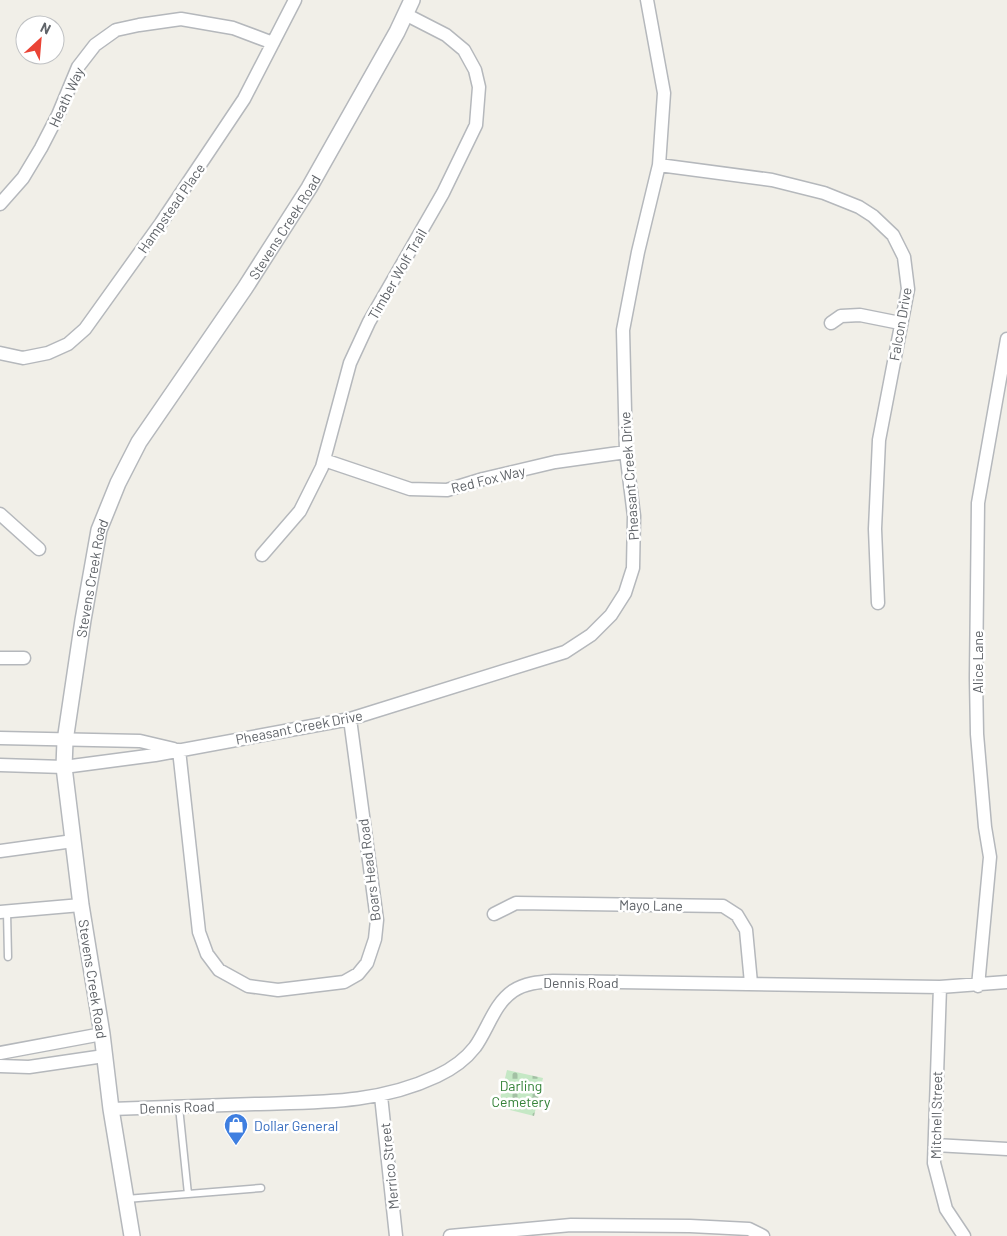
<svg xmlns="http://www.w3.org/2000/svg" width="1007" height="1236" viewBox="0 0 1007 1236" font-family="Barlow,sans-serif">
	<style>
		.cemetery { fill: url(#cemetery-stones) }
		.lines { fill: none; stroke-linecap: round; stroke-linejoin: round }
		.service-casing { stroke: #b5b8bc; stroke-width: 9 }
		.minor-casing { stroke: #b5b8bc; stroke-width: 15 }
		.tertiary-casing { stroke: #b5b8bc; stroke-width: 18 }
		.service { stroke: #fff; stroke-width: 6 }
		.minor { stroke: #fff; stroke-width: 12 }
		.tertiary { stroke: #fff; stroke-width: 15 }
		.labels { text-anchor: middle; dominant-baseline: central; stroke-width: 5; stroke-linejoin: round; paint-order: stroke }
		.street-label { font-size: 14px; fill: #5f6368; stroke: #fff }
		.park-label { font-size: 14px; fill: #348238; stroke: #fff }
		.shop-label { font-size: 14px; fill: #366cbe; stroke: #fff; text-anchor: start }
	</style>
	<defs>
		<pattern id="cemetery-stones" width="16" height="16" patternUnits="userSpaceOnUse" patternTransform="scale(1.25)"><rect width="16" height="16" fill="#c5e8c5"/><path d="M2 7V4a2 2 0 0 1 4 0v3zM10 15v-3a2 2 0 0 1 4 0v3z" fill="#a3c0a4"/></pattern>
	</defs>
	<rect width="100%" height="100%" fill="#f1efe8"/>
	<path class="cemetery" d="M507,1070L543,1078L534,1116L498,1107Z"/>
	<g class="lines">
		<g class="service-casing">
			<path id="service" d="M7,912L8,957
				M179,1107L188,1194
				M126,1199L261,1188"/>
		</g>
		<g class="minor-casing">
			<path id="minor" d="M659,165L772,180L824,193L859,207L873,216L893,235L904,257L908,289L879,440L875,529L878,603
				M0,204L23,178L41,148L58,115L78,67L95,45L116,30L139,25L181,19L233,28L273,43
				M831,323L841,316L860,315L900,323
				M0,353L23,358L48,353L68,344L85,329L161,223L244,99L295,0
				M324,460L410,489L447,490L483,479L555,462L626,452
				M0,514L39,549
				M262,555L300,511L322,467L350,363L369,322L443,193L476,125L479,87L475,70L464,50L446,35L405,14
				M0,658H24
				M0,738L140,741L174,749
				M179,750L199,932L207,954L219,970L248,986L278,990L344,982L358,974L367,963L375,939L377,920L350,719
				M0,765L64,767L155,755L350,719L565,652L591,635L611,615L625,593L633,568L634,516L626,452L623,330L638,252L659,165L664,93L647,0
				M0,851L73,841
				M0,912L81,905
				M494,914L516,903L723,906L737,915L746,930L751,983
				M978,986L990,857L985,827L977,734L976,678L978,503L1007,339
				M940,987L934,1163L946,1209L964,1236
				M0,1053L102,1034
				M0,1066L29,1067L104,1056
				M381,1096L396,1236
				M111,1109C159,1107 207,1106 255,1104C318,1102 378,1104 437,1076C452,1069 465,1060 475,1047C488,1029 494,1004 513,991C525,983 539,982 553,981L940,987L1007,982
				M935,1145L1007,1149
				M450,1236L571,1225L690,1226L749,1229L763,1236"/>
		</g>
		<g class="tertiary-casing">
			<g id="tertiary">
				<path id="s1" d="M132,1236L111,1109L102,1034L81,905L64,767L65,741L83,620L99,530L118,483L139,442L245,288L309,188L397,32L412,0"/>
			</g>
		</g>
		<use href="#service" class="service"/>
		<use href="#minor" class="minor"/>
		<use href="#tertiary" class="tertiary"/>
	</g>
	<defs>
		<g id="shop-pin" transform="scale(1.25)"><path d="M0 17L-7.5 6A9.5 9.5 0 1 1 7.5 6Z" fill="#3f7fe0" stroke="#fff"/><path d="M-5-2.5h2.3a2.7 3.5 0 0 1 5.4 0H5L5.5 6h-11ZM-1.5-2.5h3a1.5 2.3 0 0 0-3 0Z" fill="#fff"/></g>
	</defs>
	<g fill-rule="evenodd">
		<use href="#shop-pin" x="236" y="1125"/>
	</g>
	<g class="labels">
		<g class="street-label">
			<text transform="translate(66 97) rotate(-65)">Heath Way</text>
			<text transform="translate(171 208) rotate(-55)">Hampstead Place</text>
			<text stroke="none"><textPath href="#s1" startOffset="1070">Stevens Creek Road</textPath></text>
			<text transform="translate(397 274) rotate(-60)">Timber Wolf Trail</text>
			<text transform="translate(900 324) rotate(-80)">Falcon Drive</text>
			<text transform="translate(629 476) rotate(-94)">Pheasant Creek Drive</text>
			<text transform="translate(488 479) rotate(-14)">Red Fox Way</text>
			<text stroke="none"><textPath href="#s1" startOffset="665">Stevens Creek Road</textPath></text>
			<text transform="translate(977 662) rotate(-90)">Alice Lane</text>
			<text transform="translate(299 727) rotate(-11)">Pheasant Creek Drive</text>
			<text transform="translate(369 870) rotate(-97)">Boars Head Road</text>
			<text transform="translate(651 905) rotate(1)">Mayo Lane</text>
			<text transform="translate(93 979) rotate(81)">Stevens Creek Road</text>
			<text x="581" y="982">Dennis Road</text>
			<text transform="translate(177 1107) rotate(-2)">Dennis Road</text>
			<text transform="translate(936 1115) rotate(-89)">Mitchell Street</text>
			<text transform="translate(389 1166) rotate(-96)">Merrico Street</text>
		</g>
		<g class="park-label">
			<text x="521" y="1085">Darling<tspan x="521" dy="16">Cemetery</tspan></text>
		</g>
		<g class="shop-label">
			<text x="254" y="1125">Dollar General</text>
		</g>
	</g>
	<g transform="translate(40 40) rotate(26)"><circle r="24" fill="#ffffff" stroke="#bfc1c3"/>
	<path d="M0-4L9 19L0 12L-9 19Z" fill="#ea4335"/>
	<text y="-8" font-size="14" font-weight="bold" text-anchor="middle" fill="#5f6368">N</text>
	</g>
</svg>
